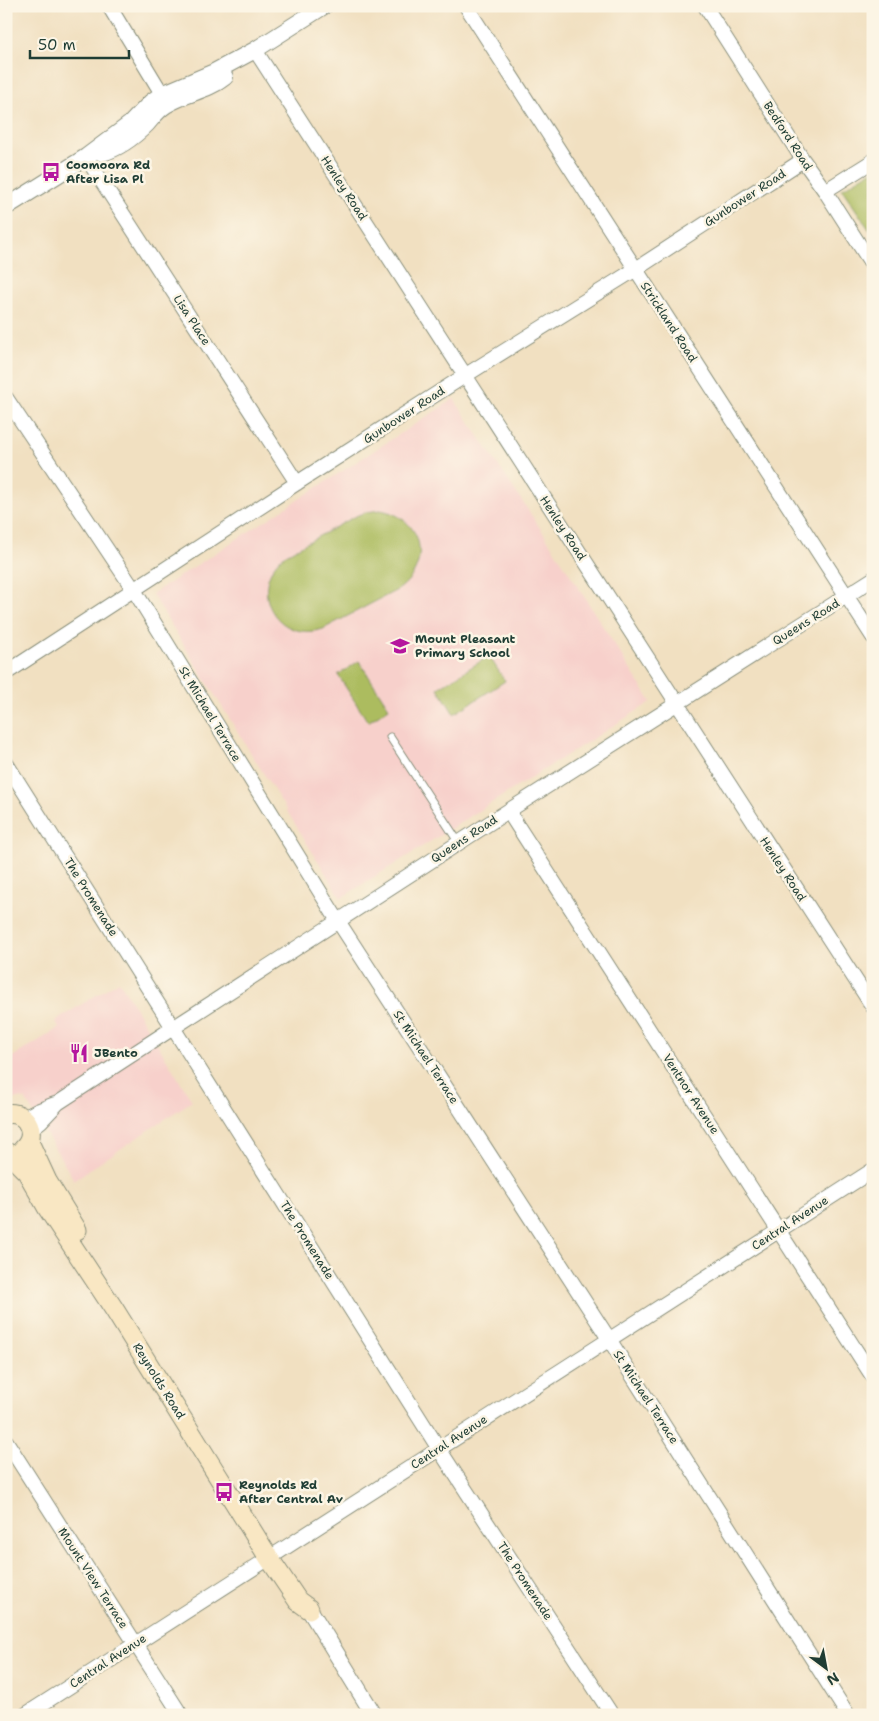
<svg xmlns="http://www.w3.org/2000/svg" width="879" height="1721" viewBox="0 0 879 1721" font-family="'Shantell Sans',sans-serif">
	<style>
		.built { fill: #f7d0cb }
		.green { fill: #acbc5f; stroke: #667c4a }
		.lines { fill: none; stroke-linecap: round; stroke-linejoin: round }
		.service-casing { stroke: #888e7a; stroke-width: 9 }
		.minor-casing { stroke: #888e7a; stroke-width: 16 }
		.tertiary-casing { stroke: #888e7a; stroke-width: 18 }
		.secondary-casing { stroke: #888e7a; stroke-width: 21 }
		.service { stroke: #fff; stroke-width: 7 }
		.minor { stroke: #fff; stroke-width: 14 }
		.tertiary { stroke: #fff; stroke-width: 16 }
		.secondary { stroke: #f9e7c3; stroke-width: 19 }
		.labels { text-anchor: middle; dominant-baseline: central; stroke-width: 5; stroke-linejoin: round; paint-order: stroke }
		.street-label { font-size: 12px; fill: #1f3d34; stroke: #fcf5e5 }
		.poi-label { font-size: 12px; font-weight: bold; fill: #1f3d34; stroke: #fcf5e5; text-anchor: start }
	</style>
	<rect width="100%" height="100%" fill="#fcf5e5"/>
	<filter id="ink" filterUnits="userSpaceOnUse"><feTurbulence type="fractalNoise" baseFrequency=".02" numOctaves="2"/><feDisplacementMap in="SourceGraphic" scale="10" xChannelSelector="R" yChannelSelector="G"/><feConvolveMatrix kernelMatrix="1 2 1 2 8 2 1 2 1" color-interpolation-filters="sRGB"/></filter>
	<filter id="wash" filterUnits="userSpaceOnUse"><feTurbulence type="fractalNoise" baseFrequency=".0096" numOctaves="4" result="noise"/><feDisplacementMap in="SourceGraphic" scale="20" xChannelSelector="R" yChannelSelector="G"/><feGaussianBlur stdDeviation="1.12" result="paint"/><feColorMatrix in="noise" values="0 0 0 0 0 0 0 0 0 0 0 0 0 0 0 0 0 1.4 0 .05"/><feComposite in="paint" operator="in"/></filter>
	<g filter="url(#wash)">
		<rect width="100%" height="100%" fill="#f1e0c1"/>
		<path class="built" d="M454,399L552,546L651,702L341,898L152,594Z
			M119,981L192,1101L74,1180L25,1099L17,1098L6,1105V1061L59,1028L55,1021Z"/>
		<path class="green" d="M873,170V235L842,189Z
			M380,510C423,517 433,564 399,589L323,629C274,644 245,585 286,554L358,515L367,512Z
			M489,656L505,681L454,714L438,688Z
			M359,661L389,708L368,722L338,675Z"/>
	</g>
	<g filter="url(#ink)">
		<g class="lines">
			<g class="service-casing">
				<path id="service" d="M390,737L459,843"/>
			</g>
			<g class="minor-casing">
				<path id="minor" d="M109,6L167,102
					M466,6L873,637
					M705,6L803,160L825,191L873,266
					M255,50C461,368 666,688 873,1007
					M86,157L297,483
					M825,191L873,161
					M6,398L134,590L338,921L609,1339L848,1715
					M6,673L297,483L466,375L636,269L803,160
					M6,763L439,1449L612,1715
					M508,811L873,1377
					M24,1118L37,1111L55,1104
					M31,1129L41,1121L58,1103L173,1028L508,811L873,579
					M6,1441L181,1715
					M25,1715L873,1170"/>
			</g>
			<g class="tertiary-casing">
				<path id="tertiary" d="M102,153C120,148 134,137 147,124C153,117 158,110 166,105C185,93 208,91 225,77
					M6,207L86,157L130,124L151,102L162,94L214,72L255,50L324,6
					M309,1609L374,1715"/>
			</g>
			<g class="secondary-casing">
				<path id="secondary" d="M6,1114C28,1110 39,1136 22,1150
					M29,1142L47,1181L77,1230
					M8,1153L27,1172L48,1209L114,1309L269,1558L298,1601L309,1609"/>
			</g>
			<use href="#service" class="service"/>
			<use href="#minor" class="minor"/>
			<use href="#tertiary" class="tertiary"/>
			<use href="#secondary" class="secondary"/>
		</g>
	</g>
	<defs>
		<g id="bus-bare" transform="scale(1.5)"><path d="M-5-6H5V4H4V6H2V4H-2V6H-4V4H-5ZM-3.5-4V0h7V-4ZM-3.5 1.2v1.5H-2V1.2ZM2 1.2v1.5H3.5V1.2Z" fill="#b5179e" stroke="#fcf5e5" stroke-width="2.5" paint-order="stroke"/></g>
		<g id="school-bare" transform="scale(1.5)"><path d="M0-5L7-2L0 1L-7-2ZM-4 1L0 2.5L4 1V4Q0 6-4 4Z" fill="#b5179e" stroke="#fcf5e5" stroke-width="2.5" paint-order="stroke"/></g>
		<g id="restaurant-bare" transform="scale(1.5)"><path d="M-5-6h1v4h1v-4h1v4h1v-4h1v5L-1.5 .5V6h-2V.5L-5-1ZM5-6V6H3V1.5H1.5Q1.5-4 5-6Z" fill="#b5179e" stroke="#fcf5e5" stroke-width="2.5" paint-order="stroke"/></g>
	</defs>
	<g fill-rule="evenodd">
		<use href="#bus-bare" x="51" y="172"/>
		<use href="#school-bare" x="400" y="646"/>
		<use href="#restaurant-bare" x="79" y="1053"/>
		<use href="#bus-bare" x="224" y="1492"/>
	</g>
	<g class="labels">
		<g class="street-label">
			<text transform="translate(788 136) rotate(57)">Bedford Road</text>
			<text transform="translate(344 188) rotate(57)">Henley Road</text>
			<text transform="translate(745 198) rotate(-33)">Gunbower Road</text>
			<text transform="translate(192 320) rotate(57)">Lisa Place</text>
			<text transform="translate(669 322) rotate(57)">Strickland Road</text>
			<text transform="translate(404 415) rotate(-33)">Gunbower Road</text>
			<text transform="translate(563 528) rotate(57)">Henley Road</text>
			<text transform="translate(806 622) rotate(-32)">Queens Road</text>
			<text transform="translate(210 714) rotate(59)">St Michael Terrace</text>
			<text transform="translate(464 839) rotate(-33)">Queens Road</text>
			<text transform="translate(783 869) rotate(57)">Henley Road</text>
			<text transform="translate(91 897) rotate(58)">The Promenade</text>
			<text transform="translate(426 1057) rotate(57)">St Michael Terrace</text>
			<text transform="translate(691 1094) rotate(57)">Ventnor Avenue</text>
			<text transform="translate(790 1223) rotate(-33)">Central Avenue</text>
			<text transform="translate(307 1240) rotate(58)">The Promenade</text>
			<text transform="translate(159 1381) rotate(58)">Reynolds Road</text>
			<text transform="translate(646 1397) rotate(57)">St Michael Terrace</text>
			<text transform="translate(449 1442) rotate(-33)">Central Avenue</text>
			<text transform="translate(93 1578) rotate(57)">Mount View Terrace</text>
			<text transform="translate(525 1581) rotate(57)">The Promenade</text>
			<text transform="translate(108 1661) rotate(-33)">Central Avenue</text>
		</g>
		<g class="poi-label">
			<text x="66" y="165">Coomoora Rd<tspan x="66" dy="14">After Lisa Pl</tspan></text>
			<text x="415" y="639">Mount Pleasant<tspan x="415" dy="14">Primary School</tspan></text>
			<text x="94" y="1053">JBento</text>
			<text x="239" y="1485">Reynolds Rd<tspan x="239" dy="14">After Central Av</tspan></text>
		</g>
	</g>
	<rect width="879" height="1721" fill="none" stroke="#fcf5e5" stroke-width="25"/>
	<g transform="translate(826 1668) rotate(148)" stroke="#fcf5e5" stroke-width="4" paint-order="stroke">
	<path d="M0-4L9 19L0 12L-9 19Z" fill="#1f3d34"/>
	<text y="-8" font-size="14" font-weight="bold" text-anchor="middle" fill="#1f3d34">N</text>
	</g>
	<path d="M30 50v8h99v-8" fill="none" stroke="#1f3d34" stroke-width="2.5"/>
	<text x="38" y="50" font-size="15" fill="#1f3d34" stroke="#fcf5e5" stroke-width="4" paint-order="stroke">50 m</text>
</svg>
